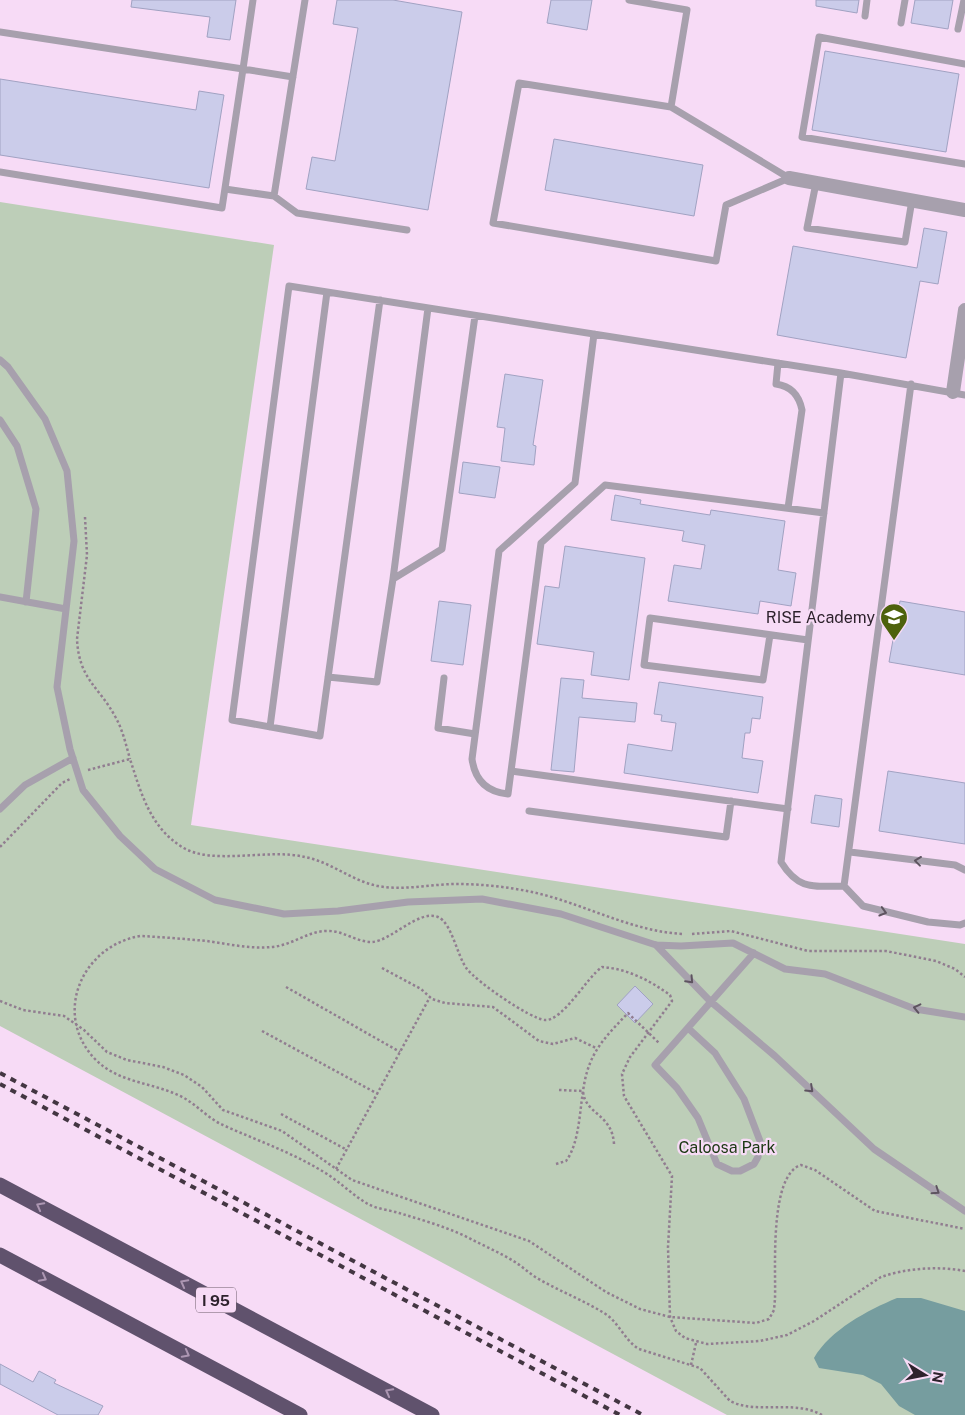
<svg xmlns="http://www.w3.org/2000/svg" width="965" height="1415" viewBox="0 0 965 1415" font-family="'Public Sans',sans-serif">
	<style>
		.green { fill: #bdceb8 }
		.water { fill: #769d9f }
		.building { fill: #cbccea; stroke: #a1a2c2 }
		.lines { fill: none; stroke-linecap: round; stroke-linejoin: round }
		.path { stroke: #917d90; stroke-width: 2.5; stroke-dasharray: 2.5 2.5; stroke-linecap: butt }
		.service { stroke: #a7a0ad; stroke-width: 7 }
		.minor { stroke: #a7a0ad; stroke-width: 14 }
		.motorway { stroke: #60526d; stroke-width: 15 }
		.rail { stroke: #433642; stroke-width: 4; stroke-dasharray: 6 6; stroke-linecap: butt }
		.oneway { stroke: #5e5460 }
		.oneway2 { stroke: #ac96b2 }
		.labels { text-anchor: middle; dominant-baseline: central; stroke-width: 4.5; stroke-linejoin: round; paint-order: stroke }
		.shield { fill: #f7dbf6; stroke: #6a5a69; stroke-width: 1 }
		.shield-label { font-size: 15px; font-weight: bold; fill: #2d222c }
		.poi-label { font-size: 16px; fill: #2d222c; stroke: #f7dbf6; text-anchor: end }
		.park-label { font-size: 16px; fill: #1b3812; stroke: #f7dbf6 }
	</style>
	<rect width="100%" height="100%" fill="#f7dbf6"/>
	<path class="green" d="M0,202L274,245L191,825L965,944V1415H727L0,1026Z"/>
	<path class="water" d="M897,1298H921L965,1311V1415H915L899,1406L881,1384L863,1375L819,1368L814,1358C830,1330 868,1310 897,1298Z"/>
	<path class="building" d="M132,0H236L230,40L207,37L210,17L131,7Z
		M337,0H393L462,12L428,210L306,189L312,157L335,161L358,28L333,24Z
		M551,0H592L587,30L547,23Z
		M816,0H859L857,13L816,6Z
		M915,0H953L948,29L911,23Z
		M825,51L959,74L946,152L812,130Z
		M0,79L196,110L199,91L224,95L209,188L0,155Z
		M554,139L703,165L694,216L545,190Z
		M924,228L947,232L938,284L920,281L906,358L777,335L793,246L917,268Z
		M505,374L543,380L533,445L536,446L534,465L501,461L505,428L497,427Z
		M463,462L500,467L495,498L459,493Z
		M615,495L641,500L640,504L710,515L711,510L785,521L778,570L796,573L791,606L760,601L758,614L668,601L674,565L701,569L705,545L682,541L684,531L611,520Z
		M565,546L645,558L629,680L591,675L594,652L537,644L545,586L559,588Z
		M439,601L471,605L463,665L431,661Z
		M900,601L965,612V675L889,662Z
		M561,678L584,680L582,698L637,703L635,722L579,717L574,772L551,770Z
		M659,682L763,697L760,719L752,718L750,733H745L742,758L763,761L758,793L624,773L628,744L672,751L676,723L661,721L662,715L654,714Z
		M888,771L965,783V844L879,831Z
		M815,795L842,799L839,827L811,823Z
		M635,986L653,1004L635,1023L617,1005Z
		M0,1364L33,1382L39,1371L56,1380L54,1383L103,1406L98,1415H58L0,1384Z"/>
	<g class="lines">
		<path class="path" d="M85,517L87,555L77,639C79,680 99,686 116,718C123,731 126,745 130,759
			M88,770L130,759C141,793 150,827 182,847C212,866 268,848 305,857C331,862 352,881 378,886C403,891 431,884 457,884C482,884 508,887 532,892C583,903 632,932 684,934
			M0,847L62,783L70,779
			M692,934L731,931L808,951H886L936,961L955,969L965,977
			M382,968L421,989L432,999L445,1003L493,1007L539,1041L553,1044L575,1038L596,1048
			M286,987L400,1052
			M0,1001L23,1010L64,1016L84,1030L107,1052L127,1060L163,1067L184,1075L202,1087L223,1110L282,1131L352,1180L529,1241L606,1292L640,1309L670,1317L756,1323L769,1319L774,1310L775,1299C776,1269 769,1175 801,1165L815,1170L875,1211L965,1229
			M262,1031L378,1094
			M559,1090L583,1091C585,1115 612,1113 614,1144
			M281,1114L347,1150
			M556,1164L566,1161C582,1140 579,1098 587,1072C594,1047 611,1031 628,1013L660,1044
			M336,1169L430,997
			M691,1365L696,1343
			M822,1415C793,1399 758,1415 730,1401L700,1368L639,1349C624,1340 619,1322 604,1313C583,1300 559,1291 537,1278C530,1274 523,1267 515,1262C501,1253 484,1246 469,1238C447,1227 422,1220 399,1213C389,1210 377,1209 368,1204C354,1196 341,1183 327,1174C294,1153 258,1141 223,1125C209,1119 198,1106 184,1098C155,1082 119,1084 95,1059C52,1014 82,946 140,936C162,937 185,939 207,941C228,944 250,949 271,947C292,946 308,930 329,931C344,931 356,942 372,942C391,941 419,909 438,917C452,923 457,956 467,969C476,981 530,1019 545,1020C563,1021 587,977 602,967C628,969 649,980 670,995L672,1001L630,1057L622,1074L624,1096L672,1176L668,1247L670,1317L676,1331L685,1338L707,1344L760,1341L787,1335L814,1321L881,1277C907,1268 938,1266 965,1271"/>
		<path class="service" d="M253,0L243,69L293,77
			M629,0L687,10L671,107L789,178
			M865,16L867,0
			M901,23L905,0
			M958,29L964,0
			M0,32L243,69L222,208L0,172
			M965,64L819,37L802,137L965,164
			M671,107L519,83L493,223L716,261L726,205L789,178
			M816,183L807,228L905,242L912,200
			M225,189L274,196L305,0
			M274,196L297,213L407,230
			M380,300L320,736L232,720L289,286L841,373L965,395
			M594,334L575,483L499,551L472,759C475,781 487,792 508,794L541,543L605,485L824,513
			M0,360L8,367L45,419L67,471L74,541L57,687L70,749L83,790L120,836L155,869L215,900L284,914L338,911L408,902L482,899L561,914L656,945L681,946L733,943L785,969L825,974L915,1009L965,1017
			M778,363L776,384C791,386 799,395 802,410L788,508
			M841,373L781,862C799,891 814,886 844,886L863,906L928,922L960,925L965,923
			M0,420L17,446L36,509L26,602
			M393,579L428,308
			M0,597L66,609
			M770,635L763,680L644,665L650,618L808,640
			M328,677L377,682L393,579L442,549L475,316
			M444,678L438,728L475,734
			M270,727L327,292
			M511,771L788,809
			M0,809L25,785L73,758
			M529,811L726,837L731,801
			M850,852L955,865L965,870
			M844,886L911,384
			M656,945L710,1001L775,1056L874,1149L965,1211
			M688,1028L715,1053L744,1099L760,1141L758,1157L754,1164L740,1171H732L717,1164L698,1118L677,1088L655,1065L754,953"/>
		<path class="minor" d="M789,178L965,210
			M953,392L965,310"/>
		<path class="motorway" d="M0,1185L432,1415
			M0,1255L300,1415"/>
		<path class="rail" d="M0,1073L643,1415
			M0,1084L620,1415"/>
	</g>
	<defs><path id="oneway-chevron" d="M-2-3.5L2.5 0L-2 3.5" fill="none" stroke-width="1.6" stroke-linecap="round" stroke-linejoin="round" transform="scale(1.25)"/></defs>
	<g class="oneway">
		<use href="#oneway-chevron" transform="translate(918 861) rotate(-173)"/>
		<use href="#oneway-chevron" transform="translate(883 912) rotate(16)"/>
		<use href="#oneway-chevron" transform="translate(690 980) rotate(47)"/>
		<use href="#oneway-chevron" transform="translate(917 1008) rotate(-167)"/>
		<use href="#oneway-chevron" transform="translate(810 1089) rotate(43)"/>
		<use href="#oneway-chevron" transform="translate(936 1191) rotate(34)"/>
	</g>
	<g class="oneway2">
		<use href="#oneway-chevron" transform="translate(40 1206) rotate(-152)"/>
		<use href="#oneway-chevron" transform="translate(43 1278) rotate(28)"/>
		<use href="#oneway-chevron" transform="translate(184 1283) rotate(-152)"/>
		<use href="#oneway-chevron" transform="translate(186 1354) rotate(28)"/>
		<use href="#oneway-chevron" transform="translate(389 1392) rotate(-152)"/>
	</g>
	<defs>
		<g id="school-pin" transform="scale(1.4375)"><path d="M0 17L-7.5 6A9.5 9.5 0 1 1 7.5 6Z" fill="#4e620c" stroke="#f7dbf6"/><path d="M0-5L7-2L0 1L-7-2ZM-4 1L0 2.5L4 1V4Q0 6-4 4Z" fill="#fff"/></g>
	</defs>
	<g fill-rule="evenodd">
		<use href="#school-pin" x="894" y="617"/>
	</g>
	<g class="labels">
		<rect class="shield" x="196" y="1287.5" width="40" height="25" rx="4"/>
		<g class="shield-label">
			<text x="216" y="1300">I 95</text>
		</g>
		<g class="poi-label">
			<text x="875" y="617">RISE Academy</text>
		</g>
		<g class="park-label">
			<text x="727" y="1147">Caloosa Park</text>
		</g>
	</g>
	<g transform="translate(925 1375) rotate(100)" stroke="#f7dbf6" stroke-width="4" paint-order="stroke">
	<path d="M0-4L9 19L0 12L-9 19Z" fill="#2d222c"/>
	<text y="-8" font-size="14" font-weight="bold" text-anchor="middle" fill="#2d222c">N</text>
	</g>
</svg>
